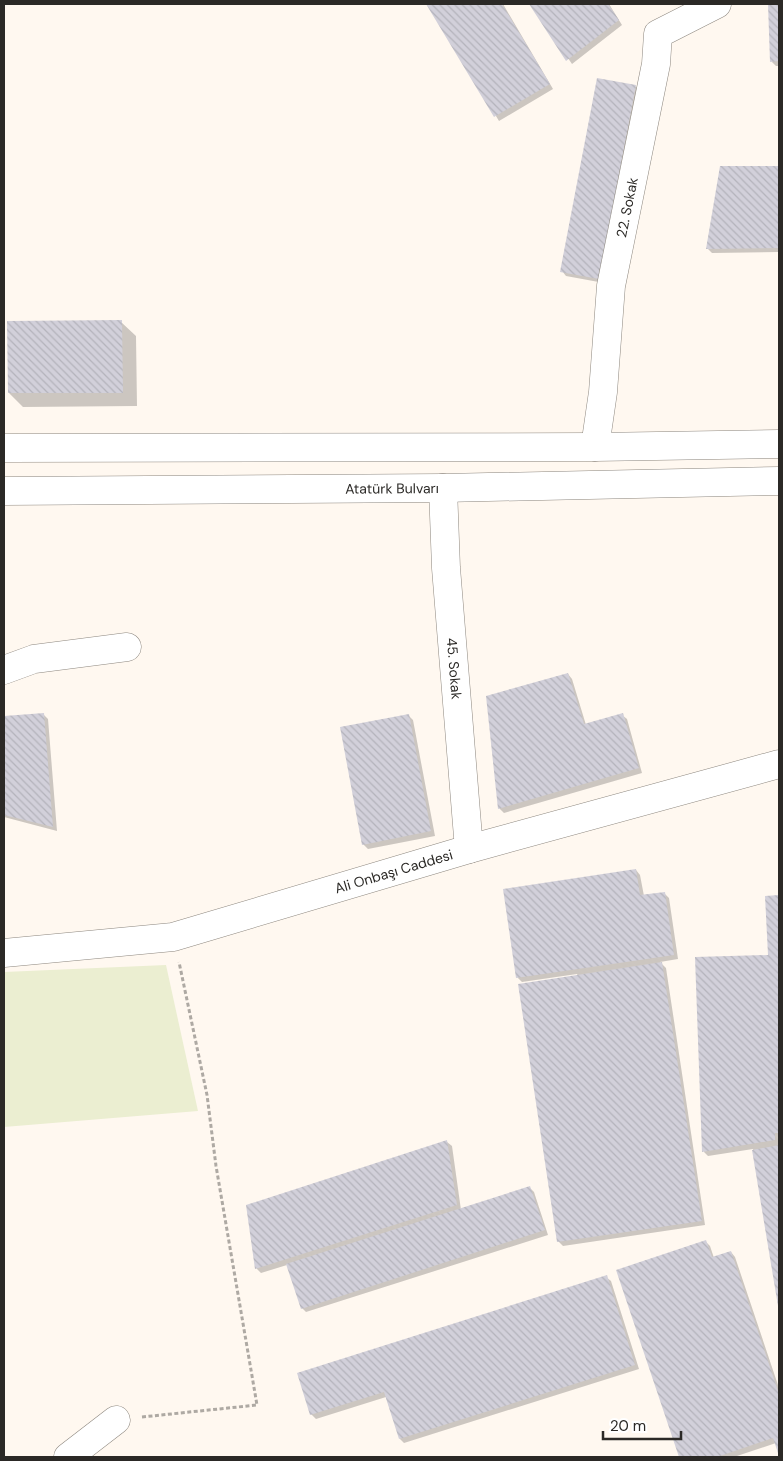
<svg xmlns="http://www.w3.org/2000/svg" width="783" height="1461" viewBox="0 0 783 1461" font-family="'DM Sans',sans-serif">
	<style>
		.green { fill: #ebeed1 }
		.shadow { fill: #0003 }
		.building { fill: url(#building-back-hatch) }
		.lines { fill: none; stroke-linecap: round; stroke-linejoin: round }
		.minor-casing { stroke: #8d877f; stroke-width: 29 }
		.major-casing { stroke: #8d877f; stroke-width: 29 }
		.path { stroke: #aea9a3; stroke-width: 3; stroke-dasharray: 4 2.5; stroke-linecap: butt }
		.minor { stroke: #fff; stroke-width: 28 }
		.major { stroke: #fff; stroke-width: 28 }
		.labels { text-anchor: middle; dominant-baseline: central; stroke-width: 4; stroke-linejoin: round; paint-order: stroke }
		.street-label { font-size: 14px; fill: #2b2926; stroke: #fff }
	</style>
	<defs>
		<pattern id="building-back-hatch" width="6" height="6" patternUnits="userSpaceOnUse" patternTransform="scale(1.25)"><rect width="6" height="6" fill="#d2d0da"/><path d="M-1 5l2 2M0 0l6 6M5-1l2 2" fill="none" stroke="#b4b3bb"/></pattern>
	</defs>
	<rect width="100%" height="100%" fill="#fff8f0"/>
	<path class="green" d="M166,965L198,1111L4,1127V972Z"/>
	<path class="shadow" d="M428,4H503L553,89L499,121Z
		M531,4H609L622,25L572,64Z
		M770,4H779V66H776L771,61Z
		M635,86L640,91L604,283L566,276L562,271Z
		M779,167V252L712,253L708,249L721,168Z
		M121,322L136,336L137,406L23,407L9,393Z
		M568,674L572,679L586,725L622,715L627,719L642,773L504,813L499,808Z
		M43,714L48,719L57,831L4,817V717Z
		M408,715L413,720L435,836L368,849L363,844Z
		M636,870L640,875L644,896L664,893L669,898L678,959L660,962L666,968L705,1225L563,1246L559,1242L519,985L578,976L577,974L522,982L517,977Z
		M767,897H779V1305L753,1149L708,1156L704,1152L696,958L769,956Z
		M447,1142L452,1146L461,1210L530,1188L534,1192L548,1235L306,1312L302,1308L287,1265L261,1273L257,1269L247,1206Z
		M706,1242L710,1246L714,1258L731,1252L735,1257L779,1388V1453L776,1443L734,1457H681L618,1271Z
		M606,1277L611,1281L639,1369L404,1443L400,1439L386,1397L316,1419L311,1414Z"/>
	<path class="building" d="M426,4H502L550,84L494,117Z
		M529,4H608L619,20L566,61Z
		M768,4H779V61L770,62Z
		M597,78L636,85L599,279L560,272Z
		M720,166H779V248L706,249Z
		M122,320L123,393H8L7,321Z
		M568,673L584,724L623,713L639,768L498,809L486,696Z
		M44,713L53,827L4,815V716Z
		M409,714L431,831L362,845L340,727Z
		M636,869L640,895L665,892L674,955L516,978L503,889Z
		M779,895V1133H775V1140L702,1152L695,957L768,955L765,896Z
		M662,962L702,1221L557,1242L518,984Z
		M447,1140L457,1205L255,1269L246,1205Z
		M779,1145V1306H778L752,1150Z
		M530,1186L545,1230L301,1309L286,1264Z
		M706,1240L712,1257L731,1251L779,1394V1456L773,1438L717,1457H679L616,1270Z
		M607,1275L635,1365L399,1439L384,1392L310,1415L297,1373Z"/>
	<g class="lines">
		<g class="minor-casing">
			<g id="minor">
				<path id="s1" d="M595,447L603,392L611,286L656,64L658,34L717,4"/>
				<path id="s2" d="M443,488L446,568L469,849"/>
				<path d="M4,670L34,659L127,647"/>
				<path id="s3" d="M4,953L173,937L469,849L779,764"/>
				<path d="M68,1457L116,1420"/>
			</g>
		</g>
		<g class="major-casing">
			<g id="major">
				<path d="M4,448L595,447L779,444"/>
				<path id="s4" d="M4,491L443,488L779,481"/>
			</g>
		</g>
		<path class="path" d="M142,1417L257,1405L216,1166L207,1095L179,962"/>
		<use href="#minor" class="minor"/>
		<use href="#major" class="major"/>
	</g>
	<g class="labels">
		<g class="street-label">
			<text stroke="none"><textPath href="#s1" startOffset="242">22. Sokak</textPath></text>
			<text stroke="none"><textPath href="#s4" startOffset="388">Atatürk Bulvarı</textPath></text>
			<text stroke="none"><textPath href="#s2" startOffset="181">45. Sokak</textPath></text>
			<text stroke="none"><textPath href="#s3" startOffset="400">Ali Onbaşı Caddesi</textPath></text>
		</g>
	</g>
	<rect width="783" height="1461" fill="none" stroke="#2b2926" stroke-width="10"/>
	<path d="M603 1431v8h78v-8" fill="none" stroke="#2b2926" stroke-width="2.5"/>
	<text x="610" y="1431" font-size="15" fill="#2b2926" stroke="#ffffff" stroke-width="4" paint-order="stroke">20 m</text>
</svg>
